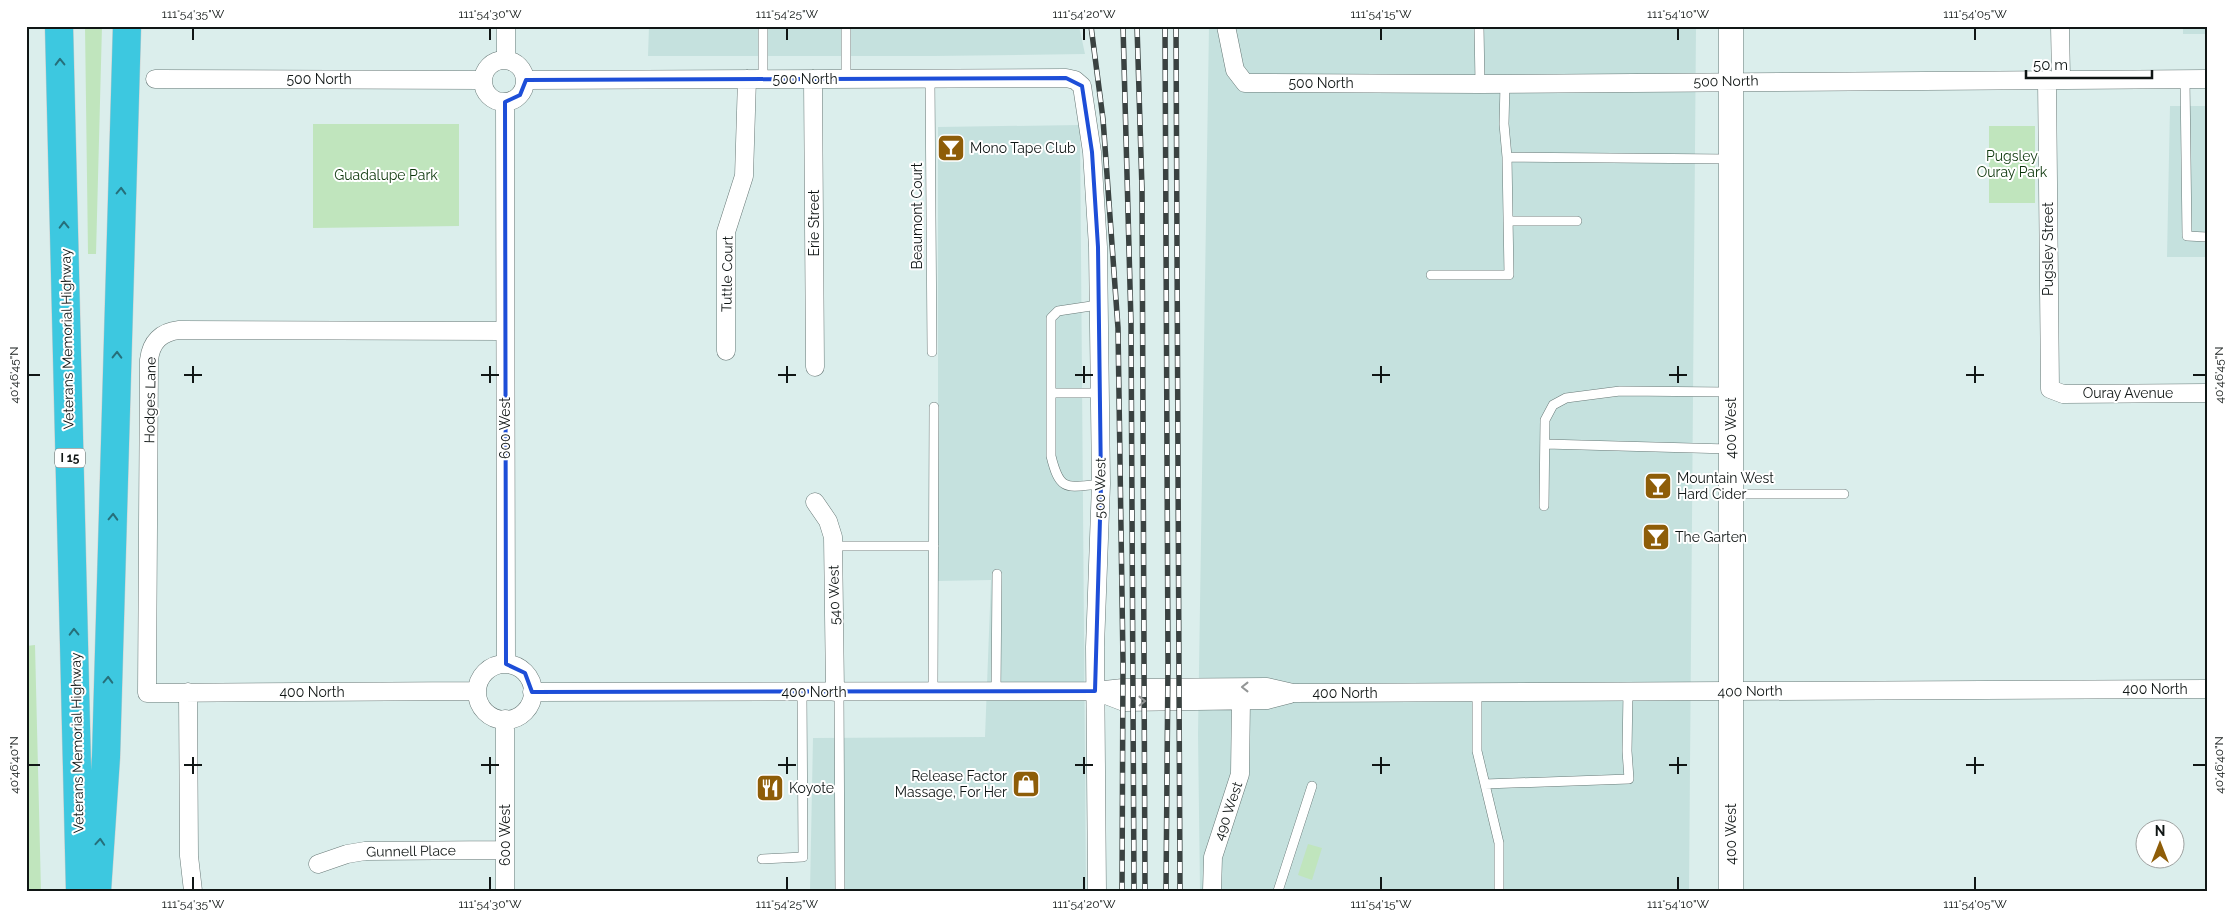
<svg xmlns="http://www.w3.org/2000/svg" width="2233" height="917" viewBox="0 0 2233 917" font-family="Raleway,sans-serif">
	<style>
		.built { fill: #c5e1de }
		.green { fill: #c0e5bd }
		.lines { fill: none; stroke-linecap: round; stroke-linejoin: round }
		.lane-casing { stroke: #687977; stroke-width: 10 }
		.street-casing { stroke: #687977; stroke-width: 19 }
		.secondary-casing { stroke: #687977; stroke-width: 25 }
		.highway-casing { stroke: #cacccc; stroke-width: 29 }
		.lane { stroke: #fff; stroke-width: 9 }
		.street { stroke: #fff; stroke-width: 18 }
		.secondary { stroke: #fff; stroke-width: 24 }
		.highway { stroke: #3dc8e0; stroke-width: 28 }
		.rail-casing { stroke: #3a4241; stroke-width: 5.5 }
		.rail { stroke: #fff; stroke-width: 4; stroke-dasharray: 11; stroke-linecap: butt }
		.oneway { stroke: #266f7a }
		.oneway2 { stroke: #939696 }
		.marked { fill: none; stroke: #1d4ed8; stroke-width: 4; stroke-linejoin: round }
		.ticks { fill: none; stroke: #101615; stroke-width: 2 }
		.labels { text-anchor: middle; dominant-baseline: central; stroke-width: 4; stroke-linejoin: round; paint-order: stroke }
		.shield { fill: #fff; stroke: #585c5b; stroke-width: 1 }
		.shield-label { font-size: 12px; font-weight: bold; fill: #101615 }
		.street-label { font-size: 14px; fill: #101615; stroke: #fff }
		.poi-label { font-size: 14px; fill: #101615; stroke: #fff; text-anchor: start }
		.park-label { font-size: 14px; fill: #0c360a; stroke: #fff }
		.neatline { fill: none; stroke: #101615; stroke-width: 2 }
		.ticks-label { font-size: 12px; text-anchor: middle; fill: #101615 }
	</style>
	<rect width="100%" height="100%" fill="#dbeeec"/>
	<path class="built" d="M649,26H1079L1085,54L934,56H648Z
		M1209,26H1696L1689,891H1200L1198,734Z
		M2183,26H2207V34H2183Z
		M2170,106H2207V257H2167Z
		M1080,125L1086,891H810L813,738L985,737L991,580L938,581V127Z"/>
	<path class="green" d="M85,26H102L96,254H88Z
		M313,124H459V226L313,228Z
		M1989,126H2035V203H1989Z
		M35,645L41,891H26V646Z
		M1308,844L1322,848L1312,880L1298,875Z"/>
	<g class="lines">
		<g class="lane-casing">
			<path id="lane" d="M763,26V79
				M846,26V79
				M1479,26L1480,84
				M930,79L932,352
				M2185,79L2187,236L2207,237
				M1505,84L1504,124L1507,157L1730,159
				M1508,221H1577
				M1431,275H1509L1507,157
				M1098,305L1058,311L1051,318V456C1060,493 1067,487 1101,484
				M1051,393H1100
				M1545,444L1729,449
				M1731,494H1844
				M1544,506L1545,420L1553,405L1566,398L1620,391L1730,392
				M834,546H934
				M839,691L840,891
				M933,691L934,407
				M996,691L997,574
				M1477,694V751L1499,843V891
				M1485,784L1629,779L1627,751L1628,692
				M762,859L803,857L802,692
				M1278,891L1312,786"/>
		</g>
		<g class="street-casing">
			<path id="street" d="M506,26V59
				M1226,26L1235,70L1245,83L1480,84L2207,79
				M2060,26L2061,79
				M483 81a21 21 0 1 1 42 0a21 21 0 1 1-42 0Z
				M155,79L483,80
				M813,79L815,367
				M2047,79L2050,389L2063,394L2207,393
				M526,80L1066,78L1075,80L1082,86L1092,152L1098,247L1101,484L1095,647L1097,891
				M505,102L506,664
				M726,351V232L744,176L747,79
				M815,502L828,521L833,537L835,692
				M477 692a28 28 0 1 1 56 0a28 28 0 1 1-56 0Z
				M477,691L147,693L149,360C151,342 161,332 179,330L505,331
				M188,692L189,856L193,891
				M532,692L1095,691L1123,688L1267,687L1293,693C1597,694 1902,689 2207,689
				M1098,692L1124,702L1267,700L1290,694
				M505,719V891
				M318,864L347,854L365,851L505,850
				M1212,891L1213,857L1240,774L1241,700"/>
		</g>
		<g class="secondary-casing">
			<path id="secondary" d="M1731,26V891"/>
		</g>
		<g class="highway-casing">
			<path id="highway" d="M59,26L80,891
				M97,891L106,757L127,26"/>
		</g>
		<use href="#lane" class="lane"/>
		<use href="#street" class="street"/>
		<use href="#secondary" class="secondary"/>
		<use href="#highway" class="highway"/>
		<g class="rail-casing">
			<path id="rail" d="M1091,26L1103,119L1118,328L1123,662L1122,891
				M1123,26L1131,323L1134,891
				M1137,26L1142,189L1145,891
				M1165,26L1168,662L1166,891
				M1176,26L1180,891"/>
		</g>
		<use href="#rail" class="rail"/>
	</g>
	<defs><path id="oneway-chevron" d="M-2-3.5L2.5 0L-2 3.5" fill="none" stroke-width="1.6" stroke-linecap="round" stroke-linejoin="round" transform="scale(1.25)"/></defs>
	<g class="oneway">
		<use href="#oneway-chevron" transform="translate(60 62) rotate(-91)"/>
		<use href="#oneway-chevron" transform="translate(121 191) rotate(-88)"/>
		<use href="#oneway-chevron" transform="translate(64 225) rotate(-91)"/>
		<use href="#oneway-chevron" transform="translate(117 355) rotate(-89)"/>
		<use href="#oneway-chevron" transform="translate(113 517) rotate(-88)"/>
		<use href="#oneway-chevron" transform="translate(74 632) rotate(-91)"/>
		<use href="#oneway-chevron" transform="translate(108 680) rotate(-88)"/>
		<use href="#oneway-chevron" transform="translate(100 842) rotate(-86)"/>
	</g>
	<g class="oneway2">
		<use href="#oneway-chevron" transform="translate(1245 687) rotate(180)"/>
		<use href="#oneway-chevron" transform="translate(1142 701) rotate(-1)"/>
	</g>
	<path class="marked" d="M1066,78L1082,86L1092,152L1098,247L1101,484L1095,691L532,692L525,673L506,664L505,102L520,95L526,80Z"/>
	<path class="ticks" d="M193,28V40M490,28V40M787,28V40M1084,28V40M1381,28V40M1678,28V40M1975,28V40M193,366V383M490,366V383M787,366V383M1084,366V383M1381,366V383M1678,366V383M1975,366V383M28,375H40M184,375H202M481,375H499M778,375H796M1075,375H1093M1372,375H1390M1669,375H1687M1966,375H1984M2193,375H2206M193,757V774M490,757V774M787,757V774M1084,757V774M1381,757V774M1678,757V774M1975,757V774M28,765H40M184,765H202M481,765H499M778,765H796M1075,765H1093M1372,765H1390M1669,765H1687M1966,765H1984M2193,765H2206M193,877V890M490,877V890M787,877V890M1084,877V890M1381,877V890M1678,877V890M1975,877V890"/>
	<defs>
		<g id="bar-square" transform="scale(1.4375)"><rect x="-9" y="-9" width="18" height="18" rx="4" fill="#8e5d08" stroke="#fff"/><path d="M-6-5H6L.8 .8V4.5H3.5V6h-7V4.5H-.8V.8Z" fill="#fff"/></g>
		<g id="shop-square" transform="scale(1.4375)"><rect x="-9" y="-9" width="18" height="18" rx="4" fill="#8e5d08" stroke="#fff"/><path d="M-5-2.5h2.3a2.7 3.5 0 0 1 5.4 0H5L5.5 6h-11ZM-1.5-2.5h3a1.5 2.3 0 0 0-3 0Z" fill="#fff"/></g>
		<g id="restaurant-square" transform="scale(1.4375)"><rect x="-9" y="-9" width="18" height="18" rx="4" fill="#8e5d08" stroke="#fff"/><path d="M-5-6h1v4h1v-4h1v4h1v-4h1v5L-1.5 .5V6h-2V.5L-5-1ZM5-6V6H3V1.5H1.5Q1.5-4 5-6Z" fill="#fff"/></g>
	</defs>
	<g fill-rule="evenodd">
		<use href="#bar-square" x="951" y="148"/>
		<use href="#bar-square" x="1658" y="486"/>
		<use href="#bar-square" x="1656" y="537"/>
		<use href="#shop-square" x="1026" y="784"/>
		<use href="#restaurant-square" x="770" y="788"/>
	</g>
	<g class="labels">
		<rect class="shield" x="55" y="448.5" width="30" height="19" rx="4"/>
		<g class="shield-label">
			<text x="70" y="458">I 15</text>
		</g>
		<g class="street-label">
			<text x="319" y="79">500 North</text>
			<text x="805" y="79">500 North</text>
			<text transform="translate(1726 81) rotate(-1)">500 North</text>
			<text x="1321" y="83">500 North</text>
			<text transform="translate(917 216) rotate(-90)">Beaumont Court</text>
			<text transform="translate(814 223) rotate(-90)">Erie Street</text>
			<text transform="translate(2048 249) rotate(-90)">Pugsley Street</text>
			<text transform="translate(727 274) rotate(-89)">Tuttle Court</text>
			<text transform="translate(67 339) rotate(-91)">Veterans Memorial Highway</text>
			<text x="2128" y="393">Ouray Avenue</text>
			<text transform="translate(150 400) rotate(-89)">Hodges Lane</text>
			<text transform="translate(505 428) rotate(-90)">600 West</text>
			<text transform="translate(1731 428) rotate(-90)">400 West</text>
			<text transform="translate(1100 488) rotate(-89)">500 West</text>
			<text transform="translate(834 595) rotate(-91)">540 West</text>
			<text x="2155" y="689">400 North</text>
			<text transform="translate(1750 691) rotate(-1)">400 North</text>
			<text x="312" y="692">400 North</text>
			<text x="814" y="692">400 North</text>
			<text x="1345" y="693">400 North</text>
			<text transform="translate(77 743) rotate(-91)">Veterans Memorial Highway</text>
			<text transform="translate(1228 811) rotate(-71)">490 West</text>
			<text transform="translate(1731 834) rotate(-90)">400 West</text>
			<text transform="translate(505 835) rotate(-90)">600 West</text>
			<text transform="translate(411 851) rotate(-1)">Gunnell Place</text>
		</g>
		<g class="poi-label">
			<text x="970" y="148">Mono Tape Club</text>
			<text x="1677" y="478">Mountain West<tspan x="1677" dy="16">Hard Cider</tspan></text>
			<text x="1675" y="537">The Garten</text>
			<text x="1007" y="776" text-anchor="end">Release Factor<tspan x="1007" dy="16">Massage, For Her</tspan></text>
			<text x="789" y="788">Koyote</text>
		</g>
		<g class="park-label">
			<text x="2012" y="156">Pugsley<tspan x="2012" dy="16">Ouray Park</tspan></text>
			<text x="386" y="175">Guadalupe Park</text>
		</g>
	</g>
	<rect width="2233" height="917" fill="none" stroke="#ffffff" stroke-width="55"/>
	<g transform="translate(2160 844)"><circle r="24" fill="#ffffff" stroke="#9fa2a1"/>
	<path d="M0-4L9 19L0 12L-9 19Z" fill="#8e5d08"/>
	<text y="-8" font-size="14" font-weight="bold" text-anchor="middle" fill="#101615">N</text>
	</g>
	<path d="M2026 70v8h126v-8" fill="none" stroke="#101615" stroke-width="2.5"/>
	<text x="2033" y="70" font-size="15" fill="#101615" stroke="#ffffff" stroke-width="4" paint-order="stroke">50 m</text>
	<rect x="28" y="28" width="2178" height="862" class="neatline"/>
	<g class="ticks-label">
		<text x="193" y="18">111°54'35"W</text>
		<text x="490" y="18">111°54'30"W</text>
		<text x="787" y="18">111°54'25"W</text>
		<text x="1084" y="18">111°54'20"W</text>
		<text x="1381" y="18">111°54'15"W</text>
		<text x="1678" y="18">111°54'10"W</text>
		<text x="1975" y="18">111°54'05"W</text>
		<text transform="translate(14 375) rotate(-90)" y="4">40°46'45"N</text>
		<text transform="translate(2219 375) rotate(-90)" y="4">40°46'45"N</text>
		<text transform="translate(14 765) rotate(-90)" y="4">40°46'40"N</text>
		<text transform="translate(2219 765) rotate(-90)" y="4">40°46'40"N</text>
		<text x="193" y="908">111°54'35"W</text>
		<text x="490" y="908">111°54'30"W</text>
		<text x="787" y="908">111°54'25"W</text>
		<text x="1084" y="908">111°54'20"W</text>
		<text x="1381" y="908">111°54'15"W</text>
		<text x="1678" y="908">111°54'10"W</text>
		<text x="1975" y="908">111°54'05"W</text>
	</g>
</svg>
